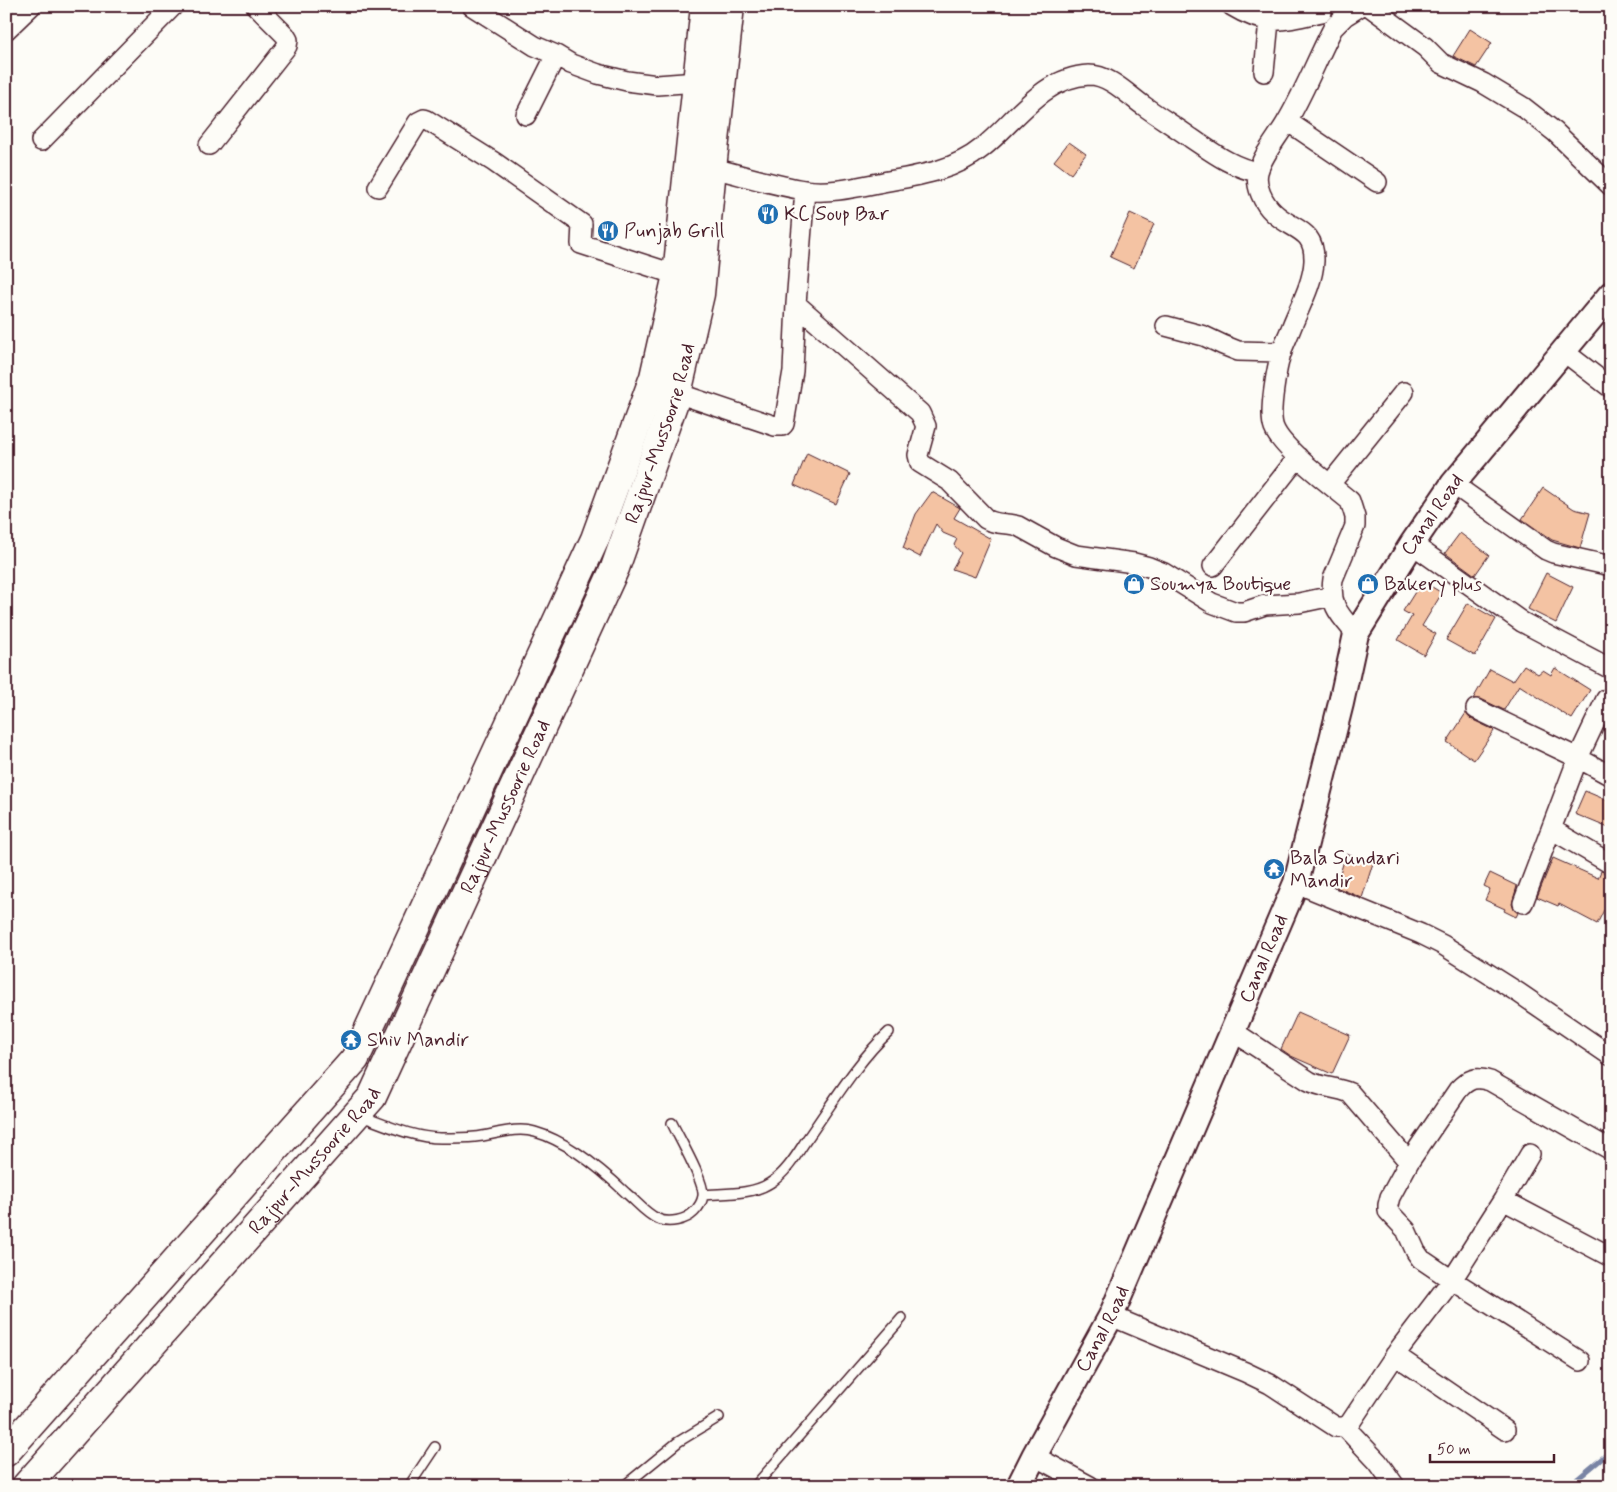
<svg xmlns="http://www.w3.org/2000/svg" width="1617" height="1492" viewBox="0 0 1617 1492" font-family="Mynerve,sans-serif">
	<style>
		.lines { fill: none; stroke-linecap: round; stroke-linejoin: round }
		.stream { stroke: #7984a4; stroke-width: 5 }
		.building { fill: #f4c3a3; stroke: #4a1f2b }
		.service-casing { stroke: #4a1f2b; stroke-width: 12 }
		.minor-casing { stroke: #4a1f2b; stroke-width: 22 }
		.tertiary-casing { stroke: #4a1f2b; stroke-width: 28 }
		.primary-casing { stroke: #4a1f2b; stroke-width: 31 }
		.service { stroke: #fdfcf7; stroke-width: 9 }
		.minor { stroke: #fdfcf7; stroke-width: 19 }
		.tertiary { stroke: #fdfcf7; stroke-width: 24 }
		.primary { stroke: #fdfcf7; stroke-width: 28 }
		.labels { text-anchor: middle; dominant-baseline: central; stroke-width: 4.5; stroke-linejoin: round; paint-order: stroke }
		.poi-label { font-size: 20px; fill: #4a1f2b; stroke: #fdfcf7; text-anchor: start }
		.street-label { font-size: 20px; fill: #4a1f2b; stroke: #fdfcf7 }
	</style>
	<rect width="100%" height="100%" fill="#fdfcf7"/>
	<filter id="ink" filterUnits="userSpaceOnUse"><feTurbulence type="fractalNoise" baseFrequency=".02" numOctaves="2"/><feDisplacementMap in="SourceGraphic" scale="10" xChannelSelector="R" yChannelSelector="G"/><feConvolveMatrix kernelMatrix="1 2 1 2 8 2 1 2 1" color-interpolation-filters="sRGB"/></filter>
	<g filter="url(#ink)">
		<g class="lines">
			<path class="stream" d="M1569,1486L1611,1451"/>
		</g>
		<path class="building" d="M1470,29L1492,43L1476,67L1453,56Z
			M1069,142L1086,154L1071,174L1054,161Z
			M1130,213L1154,224L1134,268L1110,257Z
			M807,453L850,474L836,504L794,485Z
			M1543,488L1574,509L1590,513L1580,548L1552,540L1522,519Z
			M932,492L960,508L954,518L991,539L975,577L952,569L961,553L954,545L957,539L943,533L936,524L920,557L903,548L916,514Z
			M1460,533L1489,555L1475,575L1445,553Z
			M1546,573L1573,587L1556,623L1528,609Z
			M1422,581L1442,593L1422,626L1436,634L1424,655L1398,640L1412,616L1403,611Z
			M1468,603L1496,619L1475,656L1446,640Z
			M1524,665L1538,674L1543,670L1551,675L1555,668L1590,690L1572,719L1519,685L1504,710L1481,699H1473L1490,669L1513,681Z
			M1466,713L1471,719L1492,729L1494,731L1474,760L1447,742Z
			M1585,791L1611,802V829L1575,814Z
			M1346,854L1373,863L1362,898L1336,887Z
			M1553,858L1598,878L1601,871L1611,875V913L1604,910L1597,924L1559,904L1558,906L1537,897Z
			M1490,873L1517,886L1512,904L1514,910L1518,913L1516,917L1504,911L1505,909L1485,900L1490,889L1484,886Z
			M1298,1012L1350,1035L1332,1074L1291,1056L1281,1049Z"/>
		<g class="lines">
			<g class="service-casing">
				<path id="service" d="M361,1116C386,1125 414,1138 441,1138C452,1138 464,1138 475,1137C494,1135 516,1126 535,1132C567,1141 602,1170 626,1193C636,1201 646,1214 658,1219C669,1224 686,1220 694,1212C698,1208 702,1202 703,1196C705,1182 679,1138 672,1123
					M703,1195C724,1193 752,1195 770,1183C785,1174 796,1156 805,1142C830,1107 857,1061 889,1032
					M409,1486L435,1447
					M624,1486L678,1442L719,1417
					M755,1486L902,1318"/>
			</g>
			<g class="minor-casing">
				<path id="minor" d="M472,6L535,46L556,55L571,64L598,74L627,81L657,85L697,82
					M1232,6C1268,28 1283,20 1322,12
					M1369,6L1425,47L1441,63L1483,83L1523,107L1555,132L1611,186
					M6,30L31,6
					M1264,72L1269,21
					M526,115L556,55
					M1287,121L1377,182
					M41,141L173,6
					M209,145L287,46L288,40L285,35L256,6
					M712,168C742,175 773,185 804,190C830,194 857,187 883,182C917,176 954,171 982,148C1015,122 1042,77 1089,75C1110,75 1128,95 1144,106C1159,117 1176,127 1191,138C1212,152 1233,168 1258,172
					M378,187L418,122L424,119L427,120L494,162L582,224L581,244L677,275
					M796,304L920,413L926,426L918,455L920,463L949,481L986,519C998,526 1006,522 1018,526L1056,547L1076,555L1134,563L1149,567L1164,573L1212,603L1236,612H1244L1265,605L1299,603L1332,596
					M1166,326L1204,336L1223,345L1238,351L1282,352
					M1563,351L1611,388
					M677,393L775,426H782L784,424L793,371L796,304L805,190
					M1330,484L1404,392
					M1453,484L1546,550L1553,553L1611,566
					M1412,544L1522,622L1611,669
					M1213,566L1298,457
					M1356,634C1340,615 1329,606 1333,579L1355,526V517L1350,501C1331,485 1282,449 1274,428C1268,413 1277,366 1282,350C1285,342 1289,334 1292,326C1300,306 1313,283 1314,261C1315,228 1293,231 1274,213C1263,203 1255,186 1258,172C1262,156 1278,137 1286,123C1304,93 1317,59 1333,28L1345,16L1361,6
					M1476,709L1578,758L1611,776
					M1551,829L1611,864
					M1296,883L1421,934L1443,945L1519,993L1611,1056
					M1523,903L1578,758L1606,699
					M1234,1032L1309,1081C1322,1088 1337,1087 1350,1093L1409,1162L1458,1090C1468,1079 1476,1076 1490,1081L1611,1150
					M1409,1162L1390,1197L1388,1205V1211L1406,1230L1416,1252L1421,1259L1452,1280L1580,1361
					M1503,1200L1611,1257
					M1111,1316L1245,1372L1270,1384L1336,1427H1345L1350,1423L1400,1348L1452,1280L1503,1200L1530,1154
					M1395,1355L1505,1430
					M1345,1427L1378,1462L1395,1486
					M1034,1456L1090,1486"/>
			</g>
			<g class="tertiary-casing">
				<g id="tertiary">
					<path id="s1" d="M1019,1486L1034,1456L1111,1316L1296,883L1341,703L1356,634L1412,544L1453,484L1611,294"/>
				</g>
			</g>
			<g class="primary-casing">
				<g id="primary">
					<path d="M6,1452L355,1059L595,539L654,377L677,275L705,6"/>
					<path id="s2" d="M26,1486L372,1097L615,568L677,393L700,294L712,168L730,6"/>
				</g>
			</g>
			<use href="#service" class="service"/>
			<use href="#minor" class="minor"/>
			<use href="#tertiary" class="tertiary"/>
			<use href="#primary" class="primary"/>
		</g>
	</g>
	<defs>
		<g id="restaurant-disc" transform="scale(1.125)"><circle r="9.5" fill="#1f6fb2" stroke="#fdfcf7"/><path d="M-5-6h1v4h1v-4h1v4h1v-4h1v5L-1.5 .5V6h-2V.5L-5-1ZM5-6V6H3V1.5H1.5Q1.5-4 5-6Z" fill="#fff"/></g>
		<g id="shop-disc" transform="scale(1.125)"><circle r="9.5" fill="#1f6fb2" stroke="#fdfcf7"/><path d="M-5-2.5h2.3a2.7 3.5 0 0 1 5.4 0H5L5.5 6h-11ZM-1.5-2.5h3a1.5 2.3 0 0 0-3 0Z" fill="#fff"/></g>
		<g id="temple-disc" transform="scale(1.125)"><circle r="9.5" fill="#1f6fb2" stroke="#fdfcf7"/><path d="M0-6L5-2H3V0L6.5 2.5H4V6H1.5V3h-3V6H-4V2.5H-6.5L-3 0V-2H-5Z" fill="#fff"/></g>
	</defs>
	<g fill-rule="evenodd">
		<use href="#restaurant-disc" x="768" y="214"/>
		<use href="#restaurant-disc" x="608" y="231"/>
		<use href="#shop-disc" x="1134" y="584"/>
		<use href="#shop-disc" x="1368" y="584"/>
		<use href="#temple-disc" x="1274" y="869"/>
		<use href="#temple-disc" x="351" y="1040"/>
	</g>
	<g class="labels">
		<g class="poi-label">
			<text x="784" y="214">KC Soup Bar</text>
			<text x="624" y="231">Punjab Grill</text>
			<text x="1150" y="584">Soumya Boutique</text>
			<text x="1384" y="584">Bakery plus</text>
			<text x="1290" y="858">Bala Sundari<tspan x="1290" dy="23">Mandir</tspan></text>
			<text x="367" y="1040">Shiv Mandir</text>
		</g>
		<g class="street-label">
			<text stroke="none"><textPath href="#s2" startOffset="1245">Rajpur-Mussoorie Road</textPath></text>
			<text stroke="none"><textPath href="#s1" startOffset="1062">Canal Road</textPath></text>
			<text stroke="none"><textPath href="#s2" startOffset="840">Rajpur-Mussoorie Road</textPath></text>
			<text stroke="none"><textPath href="#s1" startOffset="582">Canal Road</textPath></text>
			<text stroke="none"><textPath href="#s2" startOffset="435">Rajpur-Mussoorie Road</textPath></text>
			<text stroke="none"><textPath href="#s1" startOffset="178">Canal Road</textPath></text>
		</g>
	</g>
	<rect width="1617" height="1492" fill="none" stroke="#fdfcf7" stroke-width="25"/>
	<rect x="12" y="12" width="1592" height="1467" fill="none" stroke="#4a1f2b" stroke-width="2" filter="url(#ink)"/>
	<path d="M1430 1454v8h124v-8" fill="none" stroke="#4a1f2b" stroke-width="2.5"/>
	<text x="1437" y="1454" font-size="15" fill="#4a1f2b" stroke="#fdfcf7" stroke-width="4" paint-order="stroke">50 m</text>
</svg>
